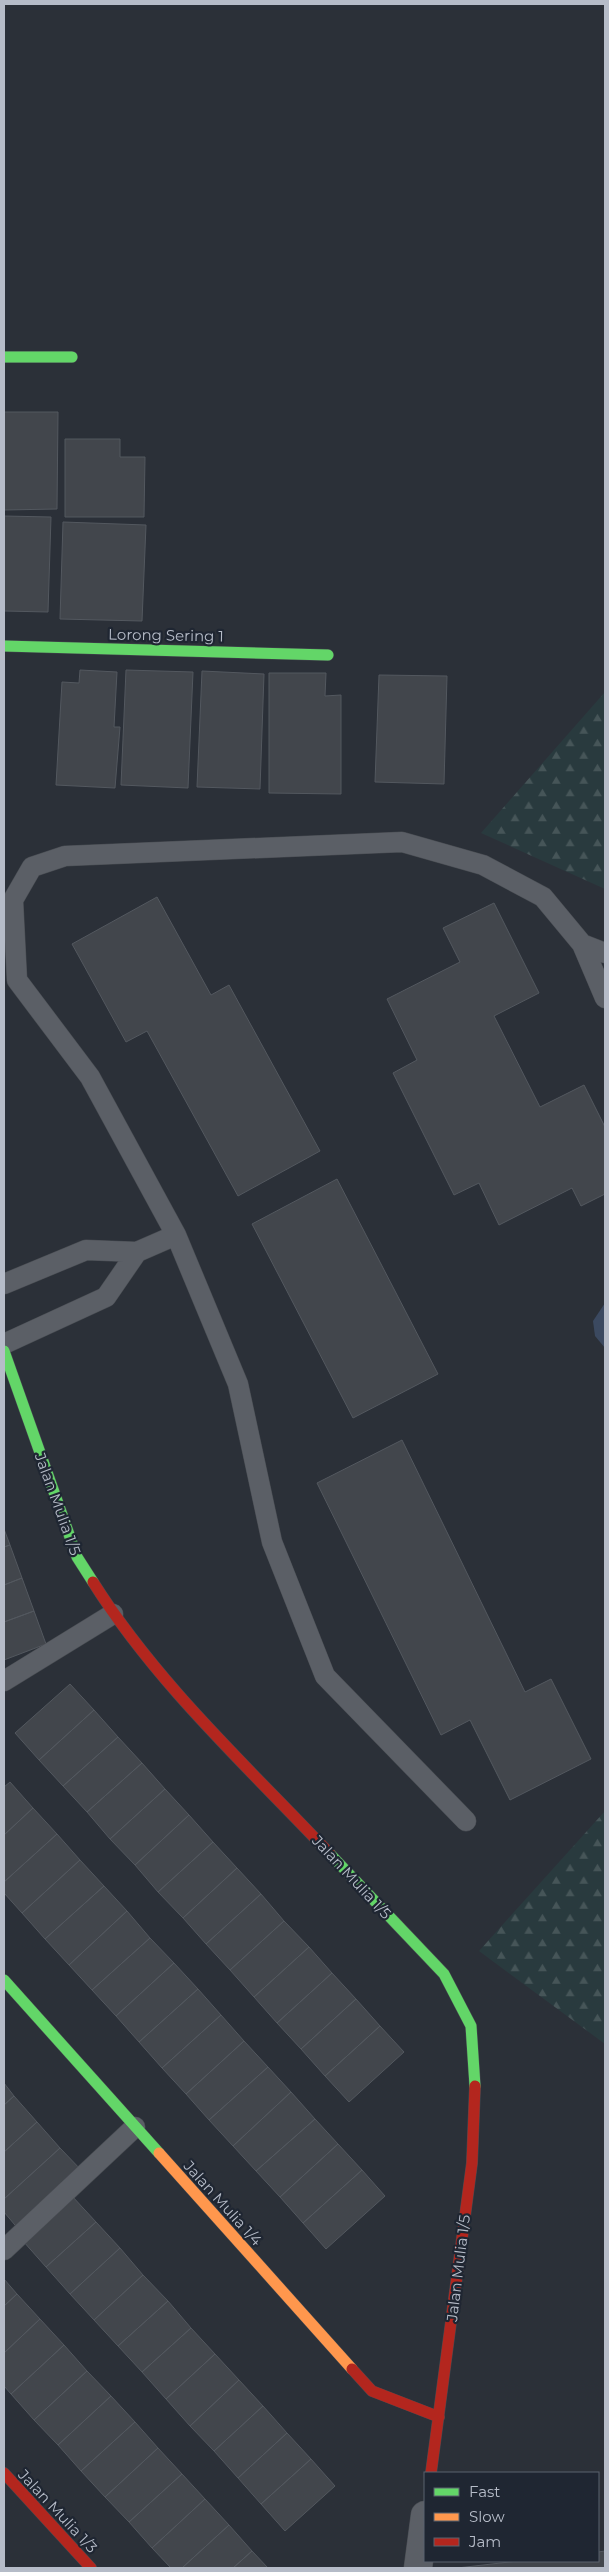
<svg xmlns="http://www.w3.org/2000/svg" width="609" height="2572" viewBox="0 0 609 2572" font-family="Montserrat,sans-serif">
	<style>
		.forest { fill: url(#forest-firs) }
		.water { fill: #3b4960 }
		.building { fill: #42464c; stroke: #53585f }
		.lines { fill: none; stroke-linecap: round; stroke-linejoin: round }
		.lane-casing { stroke: #474b51; stroke-width: 21 }
		.street-casing { stroke: #474b51; stroke-width: 29 }
		.fast-casing { stroke: #474b51; stroke-width: 12 }
		.slow-casing { stroke: #474b51; stroke-width: 12 }
		.jam-casing { stroke: #474b51; stroke-width: 12 }
		.lane { stroke: #5b5f66; stroke-width: 20 }
		.street { stroke: #5b5f66; stroke-width: 28 }
		.fast { stroke: #63d668; stroke-width: 11 }
		.slow { stroke: #ff974d; stroke-width: 11 }
		.jam { stroke: #b3261e; stroke-width: 11 }
		.labels { text-anchor: middle; dominant-baseline: central; stroke-width: 4.5; stroke-linejoin: round; paint-order: stroke }
		.street-label { font-size: 15px; fill: #b6bcc8; stroke: #1f2632 }
	</style>
	<defs>
		<pattern id="forest-firs" width="22" height="20" patternUnits="userSpaceOnUse" patternTransform="scale(1.25)"><rect width="22" height="20" fill="#293a3e"/><path d="M5 1l3.5 6h-7zM16 11l3.5 6h-7z" fill="#465558"/></pattern>
	</defs>
	<rect width="100%" height="100%" fill="#2b3038"/>
	<path class="forest" d="M605,692V889L481,833Z
		M605,1811V2044L479,1951Z"/>
	<path class="water" d="M605,1303V1348L595,1336L593,1321Z"/>
	<path class="building" d="M4,412H58L57,509L4,510Z
		M65,439H120V457H145L144,517H65Z
		M4,516L51,517L48,612L4,611Z
		M63,522L146,525L142,621L60,619Z
		M80,670L117,672L114,727H120L115,788L56,785L62,682L79,683Z
		M126,670L193,672L188,788L121,785Z
		M202,671L264,674L260,789L197,787Z
		M269,673H326L325,696L341,695V794L269,793Z
		M379,675L447,676L444,784L375,782Z
		M157,897L211,995L229,985L320,1151L238,1196L147,1031L126,1042L72,944Z
		M494,903L539,993L494,1016L540,1107L584,1085L605,1127V1194L581,1206L572,1188L499,1225L479,1183L454,1195L393,1073L417,1060L387,999L460,962L443,928Z
		M337,1179L438,1374L353,1418L252,1224Z
		M402,1440L525,1692L551,1679L591,1759L510,1800L470,1720L441,1735L317,1483Z
		M4,1529L10,1545L4,1547Z
		M10,1545L22,1578L4,1585V1547Z
		M22,1578L34,1611L4,1622V1585Z
		M34,1611L46,1644L4,1660V1622Z
		M70,1684L94,1710L39,1760L15,1733Z
		M94,1710L118,1737L63,1786L39,1760Z
		M118,1737L142,1763L87,1812L63,1786Z
		M142,1763L165,1789L110,1839L87,1812Z
		M10,1782L33,1808L4,1835V1787Z
		M165,1789L189,1815L135,1865L110,1839Z
		M33,1808L57,1834L4,1882V1835Z
		M189,1815L213,1842L158,1892L135,1865Z
		M57,1834L80,1860L22,1913L4,1893V1882Z
		M213,1842L237,1868L183,1918L158,1892Z
		M80,1860L104,1886L45,1939L22,1913Z
		M237,1868L261,1894L206,1944L183,1918Z
		M104,1886L127,1911L69,1965L45,1939Z
		M261,1894L284,1921L230,1970L206,1944Z
		M127,1911L150,1938L92,1990L69,1965Z
		M284,1921L309,1947L254,1997L230,1970Z
		M150,1938L174,1963L116,2016L92,1990Z
		M309,1947L332,1973L277,2023L254,1997Z
		M174,1963L198,1989L139,2042L116,2016Z
		M332,1973L356,1999L301,2049L277,2023Z
		M198,1989L221,2015L162,2068L139,2042Z
		M356,1999L380,2026L325,2076L301,2049Z
		M221,2015L244,2041L186,2094L162,2068Z
		M380,2026L404,2052L349,2102L325,2076Z
		M244,2041L268,2067L209,2120L186,2094Z
		M268,2067L291,2092L233,2146L209,2120Z
		M4,2083L14,2096L4,2105Z
		M291,2092L315,2119L256,2171L233,2146Z
		M14,2096L37,2122L4,2152V2105Z
		M315,2119L338,2144L280,2197L256,2171Z
		M37,2122L60,2148L4,2199V2152Z
		M338,2144L362,2170L303,2223L280,2197Z
		M60,2148L84,2173L20,2231L4,2212V2199Z
		M362,2170L385,2196L326,2249L303,2223Z
		M72,2196L96,2222L46,2267L23,2241Z
		M96,2222L120,2248L70,2294L46,2267Z
		M120,2248L143,2275L94,2320L70,2294Z
		M143,2275L168,2301L118,2346L94,2320Z
		M4,2279L17,2294L4,2306Z
		M17,2294L40,2319L4,2353V2306Z
		M168,2301L191,2328L142,2372L118,2346Z
		M40,2319L64,2345L11,2394L4,2386V2353Z
		M191,2328L215,2354L166,2399L142,2372Z
		M64,2345L87,2371L34,2420L11,2394Z
		M215,2354L239,2380L190,2426L166,2399Z
		M87,2371L111,2396L58,2445L34,2420Z
		M239,2380L263,2406L214,2451L190,2426Z
		M111,2396L135,2422L81,2471L58,2445Z
		M263,2406L287,2433L238,2478L214,2451Z
		M135,2422L158,2448L105,2497L81,2471Z
		M287,2433L311,2459L261,2504L238,2478Z
		M158,2448L182,2474L129,2522L105,2497Z
		M311,2459L335,2486L285,2531L261,2504Z
		M182,2474L205,2499L152,2548L129,2522Z
		M205,2499L229,2525L182,2568H171L152,2548Z
		M229,2525L252,2551L233,2568H182Z
		M252,2551L268,2568H233Z
		M605,2551V2568H457L518,2561H598V2552Z"/>
	<g class="lines">
		<g class="lane-casing">
			<path id="lane" d="M582,944L605,998
				M4,1284L86,1250L137,1252L176,1235
				M4,1344L106,1297L137,1252
				M4,1681L113,1614
				M466,1821L325,1676L272,1542L238,1384L176,1235L90,1077L17,980L13,900L32,867L65,856L402,842L483,865L543,897L582,944L605,953
				M4,2250L135,2127"/>
		</g>
		<g class="street-casing">
			<path id="street" d="M418,2568L425,2515"/>
		</g>
		<g class="fast-casing">
			<path id="fast" d="M4,357H72
				M4,646L328,655
				M4,1351L77,1557L93,1582
				M330,1854L444,1974L471,2026L475,2086
				M4,1980L159,2153"/>
		</g>
		<g class="slow-casing">
			<path id="slow" d="M159,2153L352,2369"/>
		</g>
		<g class="jam-casing">
			<path id="jam" d="M93,1582C157,1684 248,1767 330,1854
				M352,2369L372,2391L439,2417
				M4,2473L91,2568
				M431,2473L472,2163L475,2086"/>
		</g>
		<use href="#lane" class="lane"/>
		<use href="#street" class="street"/>
		<use href="#fast" class="fast"/>
		<use href="#slow" class="slow"/>
		<use href="#jam" class="jam"/>
	</g>
	<g class="labels">
		<g class="street-label">
			<text transform="translate(166 635) rotate(1)">Lorong Sering 1</text>
			<text transform="translate(58 1504) rotate(70)">Jalan Mulia 1/5</text>
			<text transform="translate(352 1877) rotate(47)">Jalan Mulia 1/5</text>
			<text transform="translate(223 2203) rotate(48)">Jalan Mulia 1/4</text>
			<text transform="translate(458 2268) rotate(-83)">Jalan Mulia 1/5</text>
			<text transform="translate(58 2511) rotate(47)">Jalan Mulia 1/3</text>
		</g>
	</g>
	<rect width="609" height="2572" fill="none" stroke="#b6bcc8" stroke-width="10"/>
	<rect x="424" y="2472" width="175" height="90" fill="#1f2632" stroke="#5b626e"/>
	<rect x="434" y="2488" width="25" height="8" fill="#63d668" stroke="#5b626e"/>
	<text x="469" y="2497" font-size="15" fill="#b6bcc8">Fast</text>
	<rect x="434" y="2513" width="25" height="8" fill="#ff974d" stroke="#5b626e"/>
	<text x="469" y="2522" font-size="15" fill="#b6bcc8">Slow</text>
	<rect x="434" y="2538" width="25" height="8" fill="#b3261e" stroke="#5b626e"/>
	<text x="469" y="2547" font-size="15" fill="#b6bcc8">Jam</text>
</svg>
